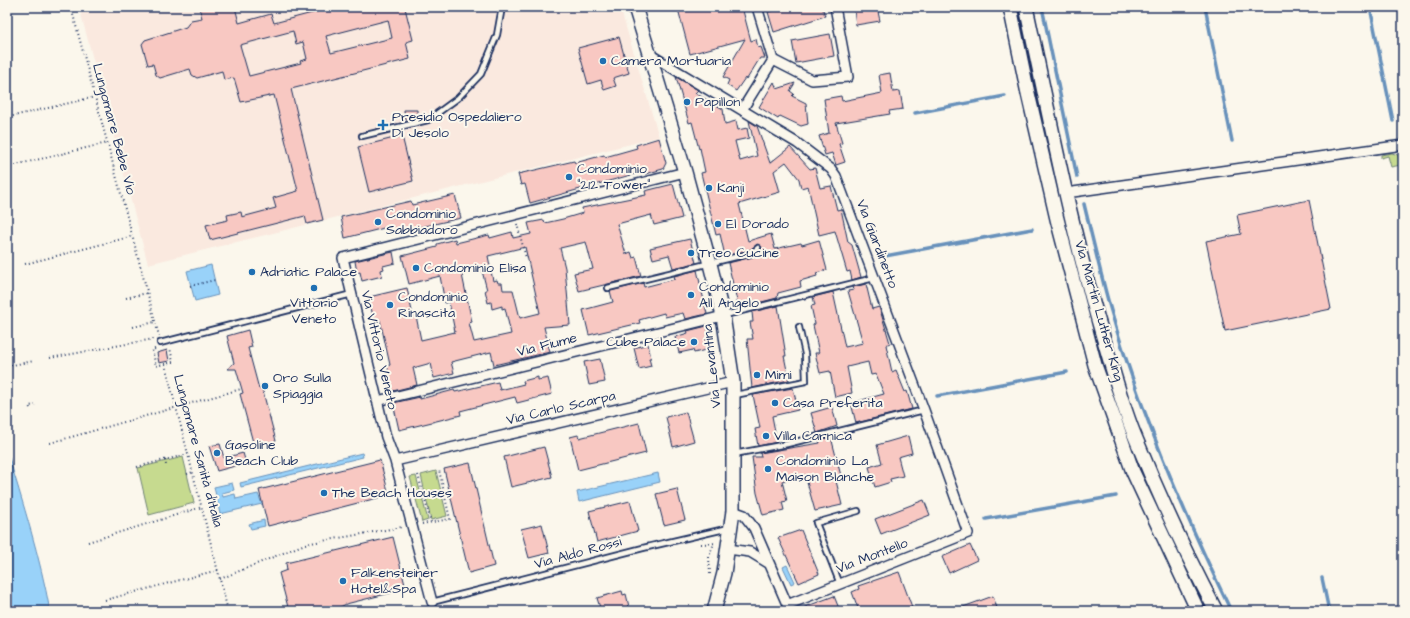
<svg xmlns="http://www.w3.org/2000/svg" width="1410" height="618" viewBox="0 0 1410 618" font-family="'Architects Daughter',sans-serif">
	<style>
		.built { fill: #fae9df }
		.green { fill: #c6da8f; stroke: #708476 }
		.water { fill: #99d2f9; stroke: #6791bb }
		.lines { fill: none; stroke-linecap: round; stroke-linejoin: round }
		.stream { stroke: #6791bb; stroke-width: 3.5 }
		.building { fill: #f8c8c2; stroke: #1b2f5e; fill-rule: evenodd }
		.lane-casing { stroke: #1b2f5e; stroke-width: 8 }
		.street-casing { stroke: #1b2f5e; stroke-width: 12 }
		.secondary-casing { stroke: #1b2f5e; stroke-width: 16 }
		.path { stroke: #1b2f5e; stroke-width: 2; stroke-dasharray: 1 3; stroke-linecap: butt }
		.lane { stroke: #fbf7ec; stroke-width: 4.5 }
		.street { stroke: #fbf7ec; stroke-width: 9 }
		.secondary { stroke: #fbf7ec; stroke-width: 13 }
		.poi-dot { fill: #1f6fb2; stroke: #fbf7ec; stroke-width: 1.5 }
		.labels { text-anchor: middle; dominant-baseline: central; stroke-width: 4; stroke-linejoin: round; paint-order: stroke }
		.poi-label { font-size: 14px; fill: #1b2f5e; stroke: #fbf7ec; text-anchor: start }
		.street-label { font-size: 14px; fill: #1b2f5e; stroke: #fbf7ec }
	</style>
	<rect width="100%" height="100%" fill="#fbf7ec"/>
	<filter id="ink" filterUnits="userSpaceOnUse"><feTurbulence type="fractalNoise" baseFrequency=".025" numOctaves="2"/><feDisplacementMap in="SourceGraphic" scale="8" xChannelSelector="R" yChannelSelector="G"/><feConvolveMatrix kernelMatrix="1 2 1 2 8 2 1 2 1" color-interpolation-filters="sRGB"/></filter>
	<g filter="url(#ink)">
		<path class="built" d="M79,7H620L659,137L148,264Z"/>
		<path class="green" d="M1392,153L1398,155L1401,165L1391,167L1388,156L1381,158V155Z
			M183,457L194,503L149,515L138,468Z
			M436,471L447,516L431,520L421,475Z
			M416,476L428,520L422,522L410,477Z"/>
		<path class="water" d="M211,265L218,295L195,301L187,271Z
			M7,451C23,503 40,557 50,611H7Z
			M362,453L363,457L241,487L240,483Z
			M658,473L660,482L579,502L577,492Z
			M232,483L234,490L222,493L223,497L235,494L236,499L258,494L262,504L220,514L214,487Z
			M264,520L265,526L251,529L249,524Z
			M787,565L795,582L791,584L783,567Z"/>
		<g class="lines">
			<path class="stream" d="M1042,7L1077,177
				M1205,7L1232,141
				M1370,7L1393,121
				M915,113L1005,96
				M1084,204C1092,237 1100,271 1109,304C1139,410 1183,512 1231,611
				M885,256L1032,229
				M937,396L1067,372
				M986,519L1116,496
				M1322,578L1329,611"/>
		</g>
		<path class="building" d="M199,7H235L239,23L271,14L274,23L335,7H398V9L405,8L413,40L406,42L410,59L291,89L323,220L307,224L305,216L210,240L206,225L228,220L227,215L241,212L242,217L276,208L273,198L298,191L274,95L241,102L234,78L224,80L222,71L197,78L192,75L190,69L160,78L156,75L153,64L148,65L142,44L145,40L186,27L191,20L202,18ZM388,20L392,38L331,53L326,36ZM293,31L296,44L303,42L307,59L300,61L301,63L249,76L240,45Z
			M687,7H742L751,41L756,39L758,48L761,47L765,58H760L747,79L745,78L736,91L727,85L729,80L723,77L745,39L690,54L678,9Z
			M783,7H822L825,16L774,32L768,12Z
			M858,7H877L880,21L856,25L854,9Z
			M830,34L834,56L796,63L792,41Z
			M619,37L629,73L613,78L616,86L604,90L601,80L588,84L578,48Z
			M890,73L893,92L900,91L903,109L889,111L890,114L836,123L842,143L839,144L845,162L836,165L832,153L825,155L819,136L829,133L824,99L841,96L842,101L882,93L879,75Z
			M676,77L698,90L695,93L723,109L725,124L736,121L738,130L747,128L749,138L735,141L740,161L757,156L749,121L757,126L770,163L790,147L810,169L815,168L820,188L831,186L837,210L841,209L848,242L852,245L861,277L852,280L850,271L847,272L835,231L819,235L808,186L801,188L799,179L786,162L774,171L780,192L739,204L748,241L771,234L775,249L801,243L802,245L819,240L827,270L816,273L817,276L800,281L801,287L778,293L777,298L750,305V303L738,305L728,263L753,257L761,251L762,247L757,244L750,250L725,256L720,234L716,235L701,173L705,172L700,148L699,149L692,122L689,123Z
			M774,82L777,89L795,83L790,91L794,94L792,96L806,103L808,124L801,126L780,116L778,119L759,107Z
			M404,110H417V119H405Z
			M402,136L413,181L369,192L358,147Z
			M659,138L666,163L663,169L645,174L644,172L627,176L530,203L525,184L521,185L518,174L574,161L575,163L604,155L605,157L637,148L636,145Z
			M673,184L682,218L654,225L651,215L617,224L626,254L631,252L633,258L636,257L641,276L579,291L574,273L593,269L586,242L560,248L565,268L570,325L544,327L550,352L494,365L491,352L451,362L454,373L434,378L431,363L413,368L417,385L389,392L385,374L389,373L387,366L390,365L380,320L374,322L369,297L407,288L413,316H416L421,340L455,332L449,302L445,303L440,276L409,284L402,256L437,247V244L455,239L456,243L489,235L490,238L512,232L513,238L531,234L528,223L544,220L545,223L563,219L583,213L582,208L646,195L645,191ZM525,247L540,313L520,318L513,290H503L502,283H498L497,280L493,281L488,256ZM478,265L479,268L481,267L487,290H485L488,303L491,302L492,309L502,306V309L505,308L511,334L474,342L469,323L472,322L461,270Z
			M455,195L461,218L390,234L388,227L345,238L341,217L411,201L412,205Z
			M1309,200L1331,309L1225,331L1206,241L1241,234L1237,215Z
			M690,239L696,263L673,268L669,255L653,259L650,248Z
			M393,252L395,263L383,266L384,269L381,270L382,276L362,281L360,272L357,273L355,261Z
			M697,270L707,314L685,319L683,313L665,317L664,313L639,320L640,323L589,335L583,310L613,302L610,291L643,283L644,287L675,279L674,276Z
			M866,284L872,309L879,307L884,323L890,343L886,345L892,372L896,370L905,392L907,391L912,409L856,423L851,403L884,394L876,374L871,375L868,362L847,367L852,393L835,397L830,371L820,373L815,353H819L813,325L815,324L811,306L815,305L813,297L833,292L845,347L863,343L848,291L854,290L853,287Z
			M778,306L786,356H784L789,380L752,388L747,339H753L750,322H753L752,312Z
			M707,326L713,348L694,353L693,350L679,353L675,337L688,333L687,331Z
			M248,330L252,347L248,348L259,389L262,388L276,441L254,446L240,394L243,393L236,369H227L234,363L227,336Z
			M648,344L651,358H649L651,366L639,369L634,348Z
			M167,350L169,361L159,363L157,353Z
			M600,359L605,382L589,385L584,362Z
			M538,377V380L548,378L552,394L517,403L515,397L460,411L461,415L399,430L393,403L420,397V399L454,390L455,392L498,382L500,390L524,384L523,381Z
			M793,388L798,410L772,416L777,442L758,446L755,429L760,428L753,395Z
			M832,407L837,426L817,433L811,413Z
			M686,412L694,441L673,447L666,417Z
			M639,423L646,453L578,470L570,437L578,435L579,438Z
			M908,436L912,453L898,457L903,476L890,479L891,482L875,487L869,467L882,463L877,445Z
			M831,437L841,476L835,477L842,505L815,511L805,475L782,481L787,501L782,502L784,510L763,515L757,493L752,457H761L760,453L820,443L819,440Z
			M220,444L224,458L243,453L246,463L217,471L209,446Z
			M544,447L552,477L511,487L504,457Z
			M380,460L389,495L268,526L259,490Z
			M470,463L494,566L469,573L444,469Z
			M677,489L685,520L664,525L656,494Z
			M924,500L930,515L881,534L875,519Z
			M630,501L638,531L597,542L589,511Z
			M542,524L549,553L529,558L521,529Z
			M801,530L819,574L799,583L778,538Z
			M393,537L406,589L346,604L333,611H289L279,573L287,570L286,563Z
			M970,545L977,560L949,573L942,557Z
			M899,572L912,607L900,611H859L852,592L859,589L858,586Z
			M622,591L623,595L626,594L630,611H601L597,598Z
			M834,596L840,611H797V610Z
			M993,596L998,611H955V610Z"/>
		<g class="lines">
			<g class="lane-casing">
				<path id="lane" d="M362,136L428,120L458,98L481,74L497,35L502,7
					M608,288L752,253L758,248
					M725,315L874,278
					M160,343L352,294
					M735,395L806,381L805,354L799,327
					M734,454L787,444L924,410
					M840,584L816,523L858,511
					M432,602L643,548L729,528"/>
			</g>
			<g class="street-casing">
				<path id="street" d="M757,7L773,60L812,80L848,77L835,7
					M649,54L797,143L831,169L836,176L924,410L968,533L787,605
					M742,110L773,60
					M1066,193L1403,145
					M377,401L723,316
					M395,461L733,382
					M733,511L744,515L754,528L790,611
					M728,549L750,552L768,563
					M432,602L395,461L386,437L343,258L685,172"/>
			</g>
			<g class="secondary-casing">
				<path id="secondary" d="M635,7L685,172L710,264L723,316L733,382V511L724,573L714,611
					M1010,7L1027,89L1057,219L1095,365L1133,472L1198,611
					M1026,7C1050,118 1071,231 1104,340C1113,371 1122,404 1134,434C1158,494 1186,554 1216,611"/>
			</g>
			<path class="path" d="M71,7L159,336
				M9,117L95,97
				M7,167L107,143
				M517,224L526,258
				M25,264L133,236
				M190,286L215,280
				M126,298L147,293
				M133,327L155,322
				M155,349L152,350L156,366L173,362L170,348
				M50,358L154,339
				M165,364L228,611
				M7,366L34,361
				M30,408L29,406L35,405
				M50,443L241,389
				M165,460L166,465
				M137,467L188,454
				M187,474L193,472
				M418,475L431,522
				M422,524L450,519L439,470
				M88,542L202,507
				M701,544L716,543
				M710,574L709,557L714,543
				M220,579L305,544L402,527
				M105,600L218,570"/>
			<use href="#lane" class="lane"/>
			<use href="#street" class="street"/>
			<use href="#secondary" class="secondary"/>
		</g>
	</g>
	<g class="poi-dot">
		<circle cx="603" cy="61" r="4"/>
		<circle cx="687" cy="102" r="4"/>
		<path d="M381 119h4v4h4v4h-4v4h-4v-4h-4v-4h4z"/>
		<circle cx="569" cy="177" r="4"/>
		<circle cx="709" cy="188" r="4"/>
		<circle cx="378" cy="222" r="4"/>
		<circle cx="718" cy="224" r="4"/>
		<circle cx="691" cy="253" r="4"/>
		<circle cx="416" cy="268" r="4"/>
		<circle cx="252" cy="272" r="4"/>
		<circle cx="314" cy="288" r="4"/>
		<circle cx="691" cy="295" r="4"/>
		<circle cx="390" cy="305" r="4"/>
		<circle cx="694" cy="342" r="4"/>
		<circle cx="757" cy="375" r="4"/>
		<circle cx="265" cy="386" r="4"/>
		<circle cx="775" cy="403" r="4"/>
		<circle cx="766" cy="436" r="4"/>
		<circle cx="217" cy="453" r="4"/>
		<circle cx="768" cy="469" r="4"/>
		<circle cx="324" cy="493" r="4"/>
		<circle cx="343" cy="581" r="4"/>
	</g>
	<g class="labels">
		<g class="poi-label">
			<text x="611" y="61">Camera Mortuaria</text>
			<text x="695" y="102">Papillon</text>
			<text x="392" y="117">Presidio Ospedaliero<tspan x="392" dy="16">Di Jesolo</tspan></text>
			<text x="577" y="169">Condominio<tspan x="577" dy="16">"212 Tower"</tspan></text>
			<text x="717" y="188">Kanji</text>
			<text x="386" y="214">Condominio<tspan x="386" dy="16">Sabbiadoro</tspan></text>
			<text x="726" y="224">El Dorado</text>
			<text x="699" y="253">Treo Cucine</text>
			<text x="424" y="268">Condominio Elisa</text>
			<text x="260" y="272">Adriatic Palace</text>
			<text x="699" y="287">Condominio<tspan x="699" dy="16">All Angelo</tspan></text>
			<text x="398" y="297">Condominio<tspan x="398" dy="16">Rinascita</tspan></text>
			<text x="314" y="303" text-anchor="middle">Vittorio<tspan x="314" dy="16">Veneto</tspan></text>
			<text x="686" y="342" text-anchor="end">Cube Palace</text>
			<text x="765" y="375">Mimi</text>
			<text x="273" y="378">Oro Sulla<tspan x="273" dy="16">Spiaggia</tspan></text>
			<text x="783" y="403">Casa Preferita</text>
			<text x="774" y="436">Villa Carnica</text>
			<text x="225" y="445">Gasoline<tspan x="225" dy="16">Beach Club</tspan></text>
			<text x="776" y="461">Condominio La<tspan x="776" dy="16">Maison Blanche</tspan></text>
			<text x="332" y="493">The Beach Houses</text>
			<text x="351" y="573">Falkensteiner<tspan x="351" dy="16">Hotel&amp;Spa</tspan></text>
		</g>
		<g class="street-label">
			<text transform="translate(114 129) rotate(75)">Lungomare Bebe Vio</text>
			<text transform="translate(877 244) rotate(69)">Via Giardinetto</text>
			<text transform="translate(1099 311) rotate(74)">Via Martin Luther King</text>
			<text transform="translate(547 345) rotate(-14)">Via Fiume</text>
			<text transform="translate(379 350) rotate(77)">Via Vittorio Veneto</text>
			<text transform="translate(712 366) rotate(-96)">Via Levantina</text>
			<text transform="translate(561 408) rotate(-13)">Via Carlo Scarpa</text>
			<text transform="translate(198 451) rotate(75)">Lungomare Sanità d'Italia</text>
			<text transform="translate(578 553) rotate(-15)">Via Aldo Rossi</text>
			<text transform="translate(872 556) rotate(-21)">Via Montello</text>
		</g>
	</g>
	<rect width="1410" height="618" fill="none" stroke="#fbf7ec" stroke-width="24"/>
	<rect x="12" y="12" width="1386" height="594" fill="none" stroke="#1b2f5e" stroke-width="1.5" filter="url(#ink)"/>
</svg>
